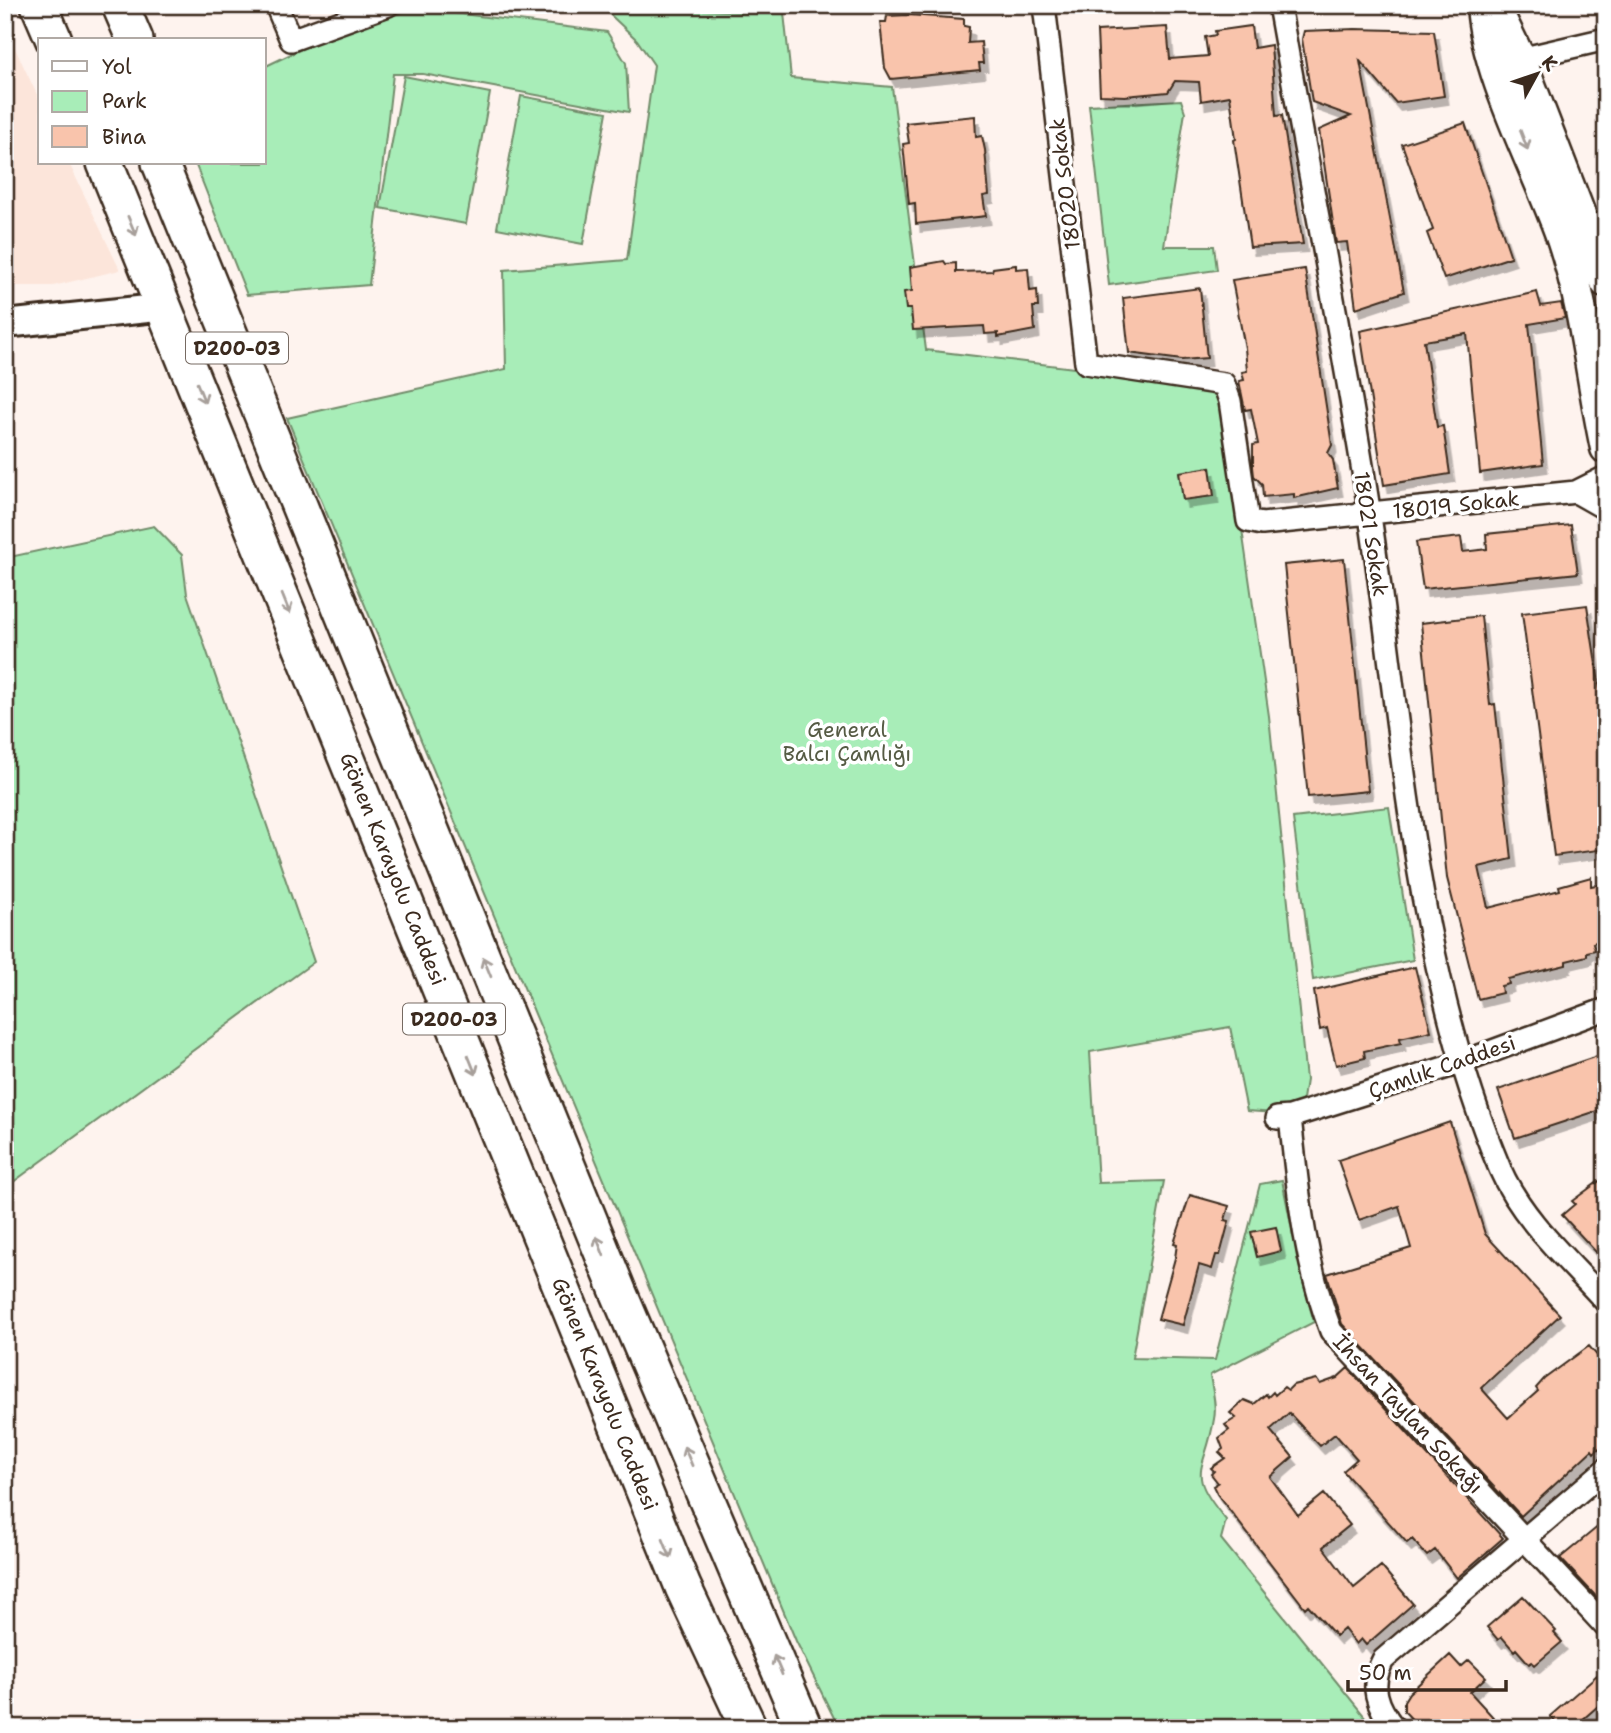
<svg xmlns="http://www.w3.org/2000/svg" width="1611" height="1733" viewBox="0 0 1611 1733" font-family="'Shantell Sans',sans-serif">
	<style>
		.built { fill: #fce5da }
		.green { fill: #a8edb8; stroke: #728c6b; stroke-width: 2 }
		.building { fill: #f9c4ac; stroke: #3b2a1e; stroke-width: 2; filter: url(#shadow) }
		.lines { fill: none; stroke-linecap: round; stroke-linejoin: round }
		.minor-casing { stroke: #3b2a1e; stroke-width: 26 }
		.tertiary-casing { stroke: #3b2a1e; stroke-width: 32 }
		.secondary-casing { stroke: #3b2a1e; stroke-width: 35 }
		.trunk-casing { stroke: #3b2a1e; stroke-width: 40 }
		.minor { stroke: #fff; stroke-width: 21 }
		.tertiary { stroke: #fff; stroke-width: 26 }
		.secondary { stroke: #fff; stroke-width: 30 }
		.trunk { stroke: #fff; stroke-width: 35 }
		.oneway { stroke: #a79f9a }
		.labels { text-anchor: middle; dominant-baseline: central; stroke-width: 7; stroke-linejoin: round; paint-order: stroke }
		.shield { fill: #fff; stroke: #766a62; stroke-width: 2 }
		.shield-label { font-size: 19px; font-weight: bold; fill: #3b2a1e }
		.street-label { font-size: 21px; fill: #3b2a1e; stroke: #fff }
		.park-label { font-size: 21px; fill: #565b44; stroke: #fff }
	</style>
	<defs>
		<filter id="shadow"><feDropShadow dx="4.5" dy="8" stdDeviation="0" flood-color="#0004"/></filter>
	</defs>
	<rect width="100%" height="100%" fill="#fef3ee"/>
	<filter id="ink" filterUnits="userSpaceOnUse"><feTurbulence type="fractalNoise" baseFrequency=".0143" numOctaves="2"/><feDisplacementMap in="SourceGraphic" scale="14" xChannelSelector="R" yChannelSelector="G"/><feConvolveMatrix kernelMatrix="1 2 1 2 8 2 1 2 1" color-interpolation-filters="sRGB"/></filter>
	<g filter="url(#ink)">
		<path class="built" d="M5,27L40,101V163H69L120,270L53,286H5Z"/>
		<path class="green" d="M601,6L784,13L791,78L892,87L926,350L1207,384L1223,398L1269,716L1306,1080L1303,1099L1291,1114L1247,1111L1230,1027L1090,1052L1098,1183L1164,1181L1132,1358L1215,1360L1260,1184L1282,1180L1302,1278L1314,1322L1210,1375C1212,1389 1217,1405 1214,1419C1205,1474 1184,1470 1226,1520L1221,1539L1374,1728H839L796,1641L287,418L506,369L504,270L627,260L654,65L637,40Z
			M414,8L607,32L626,63L629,112L423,74H393L369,285L247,295L195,163H264V67L314,43Z
			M404,76L490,93L466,224L380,208Z
			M521,96L607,112L583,244L497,228Z
			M1181,100L1185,112L1164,246H1214L1217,270L1109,285L1089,105Z
			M154,526L182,555L187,594L314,962L5,1188V558Z
			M1389,807L1413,960L1313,980L1293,818Z"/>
		<path class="building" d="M908,15L964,19V26L969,27L968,43L981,42L983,63H979L980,70L891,79L885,68L880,22H886L887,16Z
			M1251,26L1254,48L1271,45L1276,116L1282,115L1303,244L1250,247L1234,140L1236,139L1230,96L1201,101L1199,82L1175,81L1168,92L1125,96L1100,95L1097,31L1167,27L1170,59L1208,56L1205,37L1216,35L1215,31Z
			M1355,29L1434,31L1444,96L1396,103L1360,61L1404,292L1356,308L1347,242L1336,243L1319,130L1351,116L1312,102L1302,39L1304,31Z
			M975,116L976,137L982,136L985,150L989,195L983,196L986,216L916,224L915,203L909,204L903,144L909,143L906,123Z
			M1465,123L1511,257L1444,279L1427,233L1433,230L1402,144Z
			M944,261L946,264L956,263V272L992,271L993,268L1016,265V269L1028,268L1030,291L1037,290L1038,307H1033L1035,330L998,337V333L985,334L984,326L913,330L911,309H906L904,292L912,291L910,267Z
			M1305,269L1332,445L1328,453L1333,460L1338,488L1294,498V494L1263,497L1262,484L1254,476L1253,467V445L1258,444L1251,409L1245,410L1239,381L1244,380L1242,372L1247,371L1245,348L1232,280Z
			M1200,288L1207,358L1182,360L1129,353L1123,298Z
			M1537,292L1541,306L1561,303L1565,318L1529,324L1543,464L1480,473L1467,334L1424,341L1437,427L1443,426L1450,474L1384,485L1360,331Z
			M1210,467L1214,496L1183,500L1179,472Z
			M1571,525L1578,573L1423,589L1416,542L1461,537L1463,552L1487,549L1486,534Z
			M1344,559L1368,791L1308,797L1284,565Z
			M1587,605L1606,729V849L1554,856L1522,613Z
			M1481,616L1490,705L1495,704L1512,859L1479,867L1488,908L1560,890L1559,886L1591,877V886L1606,883V939L1593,943L1595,950L1587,952V956L1566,961V965L1508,979L1509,984L1501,986L1502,993L1478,999L1447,878L1421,623Z
			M1415,967L1431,1031L1400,1038L1401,1043L1364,1051L1365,1058L1336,1065L1327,1028L1320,1030L1314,991Z
			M1597,1056L1598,1059L1606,1056V1108L1515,1138L1498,1090Z
			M1450,1122L1485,1234L1560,1315L1481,1388L1508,1418L1538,1391L1536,1388L1544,1379L1589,1346L1606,1366V1442L1594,1453L1592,1450L1521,1516L1342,1324L1327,1274L1411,1248L1399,1206L1359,1220L1338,1160Z
			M1606,1176V1263L1562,1215L1575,1204L1572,1201Z
			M1190,1195L1229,1206L1225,1220L1229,1221L1220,1255H1216L1212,1269L1199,1265L1183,1325L1158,1319L1175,1258L1177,1244L1174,1243Z
			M1276,1227L1281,1251L1257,1257L1251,1232Z
			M1348,1368L1503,1538L1457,1578L1435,1550L1427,1556L1412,1539L1407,1543L1343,1471L1357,1459L1335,1434L1320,1446L1289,1413L1270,1430L1293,1457L1270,1477L1298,1515L1324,1494L1350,1525L1323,1547L1354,1588L1381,1566L1413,1604L1366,1645L1361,1639L1356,1644L1344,1629L1336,1636L1308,1605L1305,1608L1217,1494L1213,1486L1218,1483L1211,1474L1214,1471L1211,1468L1225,1458L1219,1452L1223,1449L1219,1438L1229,1430L1225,1425L1236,1418L1230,1413L1244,1400L1254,1404L1266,1394L1268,1397L1273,1392L1275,1395L1284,1387L1288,1390L1293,1385L1316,1379L1320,1384L1337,1378Z
			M1606,1520V1607L1560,1558Z
			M1523,1596L1556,1631L1554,1633L1562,1642L1535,1665L1532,1662L1529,1664L1516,1649L1514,1651L1502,1637L1498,1640L1487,1627Z
			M1450,1655L1461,1667L1469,1660L1486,1677L1470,1692L1503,1728H1420L1404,1711V1701L1409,1693Z
			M1597,1675L1606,1684V1699L1573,1728H1560L1550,1716Z"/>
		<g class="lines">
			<g class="minor-casing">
				<path id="minor" d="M276,5L291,40L388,5
					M1044,5L1086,363L1224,384L1230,401L1248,521L1262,524L1576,492L1606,477
					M1279,5C1309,175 1344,345 1370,516C1403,734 1413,963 1500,1169C1522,1220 1569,1261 1606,1302
					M1520,59L1606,39
					M1576,492L1606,509
					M1290,1117C1298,1191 1304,1261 1331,1331L1606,1627
					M1277,1118L1290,1117L1463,1062L1606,1009
					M1394,1728C1377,1706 1369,1686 1383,1660L1606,1469"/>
			</g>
			<g class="tertiary-casing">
				<path id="tertiary" d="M5,324L166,307"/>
			</g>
			<g class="secondary-casing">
				<path id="secondary" d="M1482,5C1486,76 1538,169 1562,238C1585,306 1591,378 1606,448
					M1494,5L1520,59L1606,282"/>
			</g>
			<g class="trunk-casing">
				<path id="trunk" d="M39,5L54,40
					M120,5L135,40
					M105,163L683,1587L749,1728
					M160,163L618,1291L804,1728"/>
			</g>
			<use href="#minor" class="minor"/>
			<use href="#tertiary" class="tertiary"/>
			<use href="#secondary" class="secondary"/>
			<use href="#trunk" class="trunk"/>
		</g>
		<defs><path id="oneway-shaft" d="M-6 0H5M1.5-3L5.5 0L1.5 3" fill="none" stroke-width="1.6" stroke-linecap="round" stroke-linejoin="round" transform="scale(1.75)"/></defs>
		<g class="oneway">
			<use href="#oneway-shaft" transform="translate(1524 140) rotate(69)"/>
			<use href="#oneway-shaft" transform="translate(132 226) rotate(67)"/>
			<use href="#oneway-shaft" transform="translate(201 393) rotate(68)"/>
			<use href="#oneway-shaft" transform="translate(286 604) rotate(68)"/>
			<use href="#oneway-shaft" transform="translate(487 967) rotate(-112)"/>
			<use href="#oneway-shaft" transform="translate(472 1065) rotate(68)"/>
			<use href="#oneway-shaft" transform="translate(600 1246) rotate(-112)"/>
			<use href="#oneway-shaft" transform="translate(688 1456) rotate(-113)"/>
			<use href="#oneway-shaft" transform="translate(667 1549) rotate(68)"/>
			<use href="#oneway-shaft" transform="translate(778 1665) rotate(-113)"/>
		</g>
	</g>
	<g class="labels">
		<g class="shield">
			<rect x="186" y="332.5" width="102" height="31" rx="5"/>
			<rect x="403" y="1003.5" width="102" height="31" rx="5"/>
		</g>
		<g class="shield-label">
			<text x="237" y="348">D200-03</text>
			<text x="454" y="1019">D200-03</text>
		</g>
		<g class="street-label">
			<text transform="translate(1065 184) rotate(-97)">18020 Sokak</text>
			<text transform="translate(1456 505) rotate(-6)">18019 Sokak</text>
			<text transform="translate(1371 534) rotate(81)">18021 Sokak</text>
			<text transform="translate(393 869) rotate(68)">Gönen Karayolu Caddesi</text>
			<text transform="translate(1442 1067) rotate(-19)">Çamlık Caddesi</text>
			<text transform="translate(605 1394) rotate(68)">Gönen Karayolu Caddesi</text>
			<text transform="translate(1408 1414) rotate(47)">İhsan Taylan Sokağı</text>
		</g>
		<g class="park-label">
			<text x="847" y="730">General<tspan x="847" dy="24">Balcı Çamlığı</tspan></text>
		</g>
	</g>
	<rect width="1611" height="1733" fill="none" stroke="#fff" stroke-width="28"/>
	<rect x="14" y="14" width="1583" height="1705" fill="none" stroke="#3b2a1e" stroke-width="2.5" filter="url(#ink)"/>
	<rect x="38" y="38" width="228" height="126" fill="#ffffff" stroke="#b1aaa5" stroke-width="2"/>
	<rect x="52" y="61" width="35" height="10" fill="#ffffff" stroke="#b1aaa5" stroke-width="2"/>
	<text x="102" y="74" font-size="21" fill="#3b2a1e">Yol</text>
	<rect x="52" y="91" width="35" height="21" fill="#a8edb8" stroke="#b1aaa5" stroke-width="2"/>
	<text x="102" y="108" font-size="21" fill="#3b2a1e">Park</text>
	<rect x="52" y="126" width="35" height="21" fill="#f9c4ac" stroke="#b1aaa5" stroke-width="2"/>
	<text x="102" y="144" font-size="21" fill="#3b2a1e">Bina</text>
	<g transform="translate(1537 74) rotate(50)" stroke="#ffffff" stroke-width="5" paint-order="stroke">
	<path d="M0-5L12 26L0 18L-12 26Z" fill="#3b2a1e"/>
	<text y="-10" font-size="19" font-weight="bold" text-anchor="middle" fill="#3b2a1e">K</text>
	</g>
	<path d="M1348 1680v10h158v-10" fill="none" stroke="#3b2a1e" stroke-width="3.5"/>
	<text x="1359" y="1680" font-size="21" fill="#3b2a1e" stroke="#ffffff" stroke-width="5" paint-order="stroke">50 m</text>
</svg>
